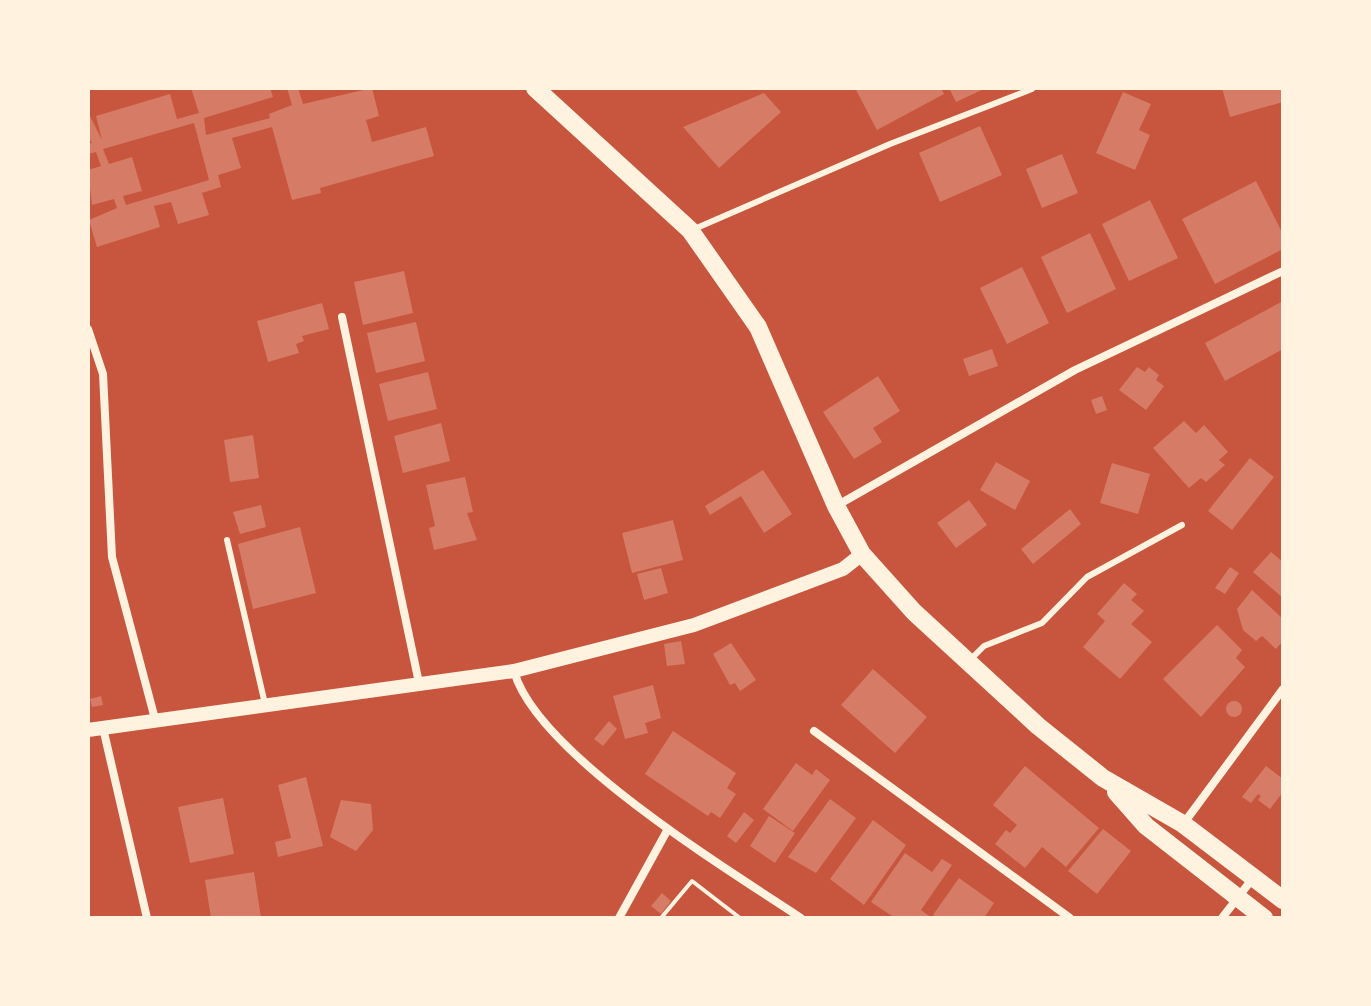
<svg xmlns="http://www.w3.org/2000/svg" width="1371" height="1006" viewBox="0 0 1371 1006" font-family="'Open Sans',sans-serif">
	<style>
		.building { fill: #d67c66; fill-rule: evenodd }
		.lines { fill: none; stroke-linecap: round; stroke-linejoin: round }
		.path { stroke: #fff3e0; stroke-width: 4 }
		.service { stroke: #fff3e0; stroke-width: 6 }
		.minor { stroke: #fff3e0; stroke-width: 8 }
		.tertiary { stroke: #fff3e0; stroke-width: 14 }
		.primary { stroke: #fff3e0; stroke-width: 18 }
	</style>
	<rect width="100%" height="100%" fill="#c8553d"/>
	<path class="building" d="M191,88H270L273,97L204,118L206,135L270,118L269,114L292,105L287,88H298L303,104L372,88L379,116L366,120L372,142L426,127L434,156L320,188L321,193L292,200L272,127L232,138L241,168L218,175L221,187L202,193L209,215L178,224L171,202L154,206L160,227L97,247L89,220L117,208L114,199L92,205L88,170L101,166L96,152L88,154V144L92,143L88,137V112L102,140L96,116L170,94L177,119L199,113ZM194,123L209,180L126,205L123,196L142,191L132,157L109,164L103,149Z
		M855,88H941L944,94L877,130Z
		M949,88H986L956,102Z
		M1222,88H1283V102L1230,117Z
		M1123,92L1151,104L1139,130L1150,135L1135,170L1096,153Z
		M764,93L781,112L719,168L683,127Z
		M980,126L1002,175L940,202L919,153Z
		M1062,154L1078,193L1042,208L1026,169Z
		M1256,181L1283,234V249L1215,284L1182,219Z
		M1150,200L1178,258L1129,281L1102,224Z
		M1090,233L1116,289L1067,313L1041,257Z
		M1022,267L1049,323L1007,344L980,288Z
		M404,271L413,313L363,325L354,282Z
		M1283,301V349L1225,381L1205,343Z
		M322,303L329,329L302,336L304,341L296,344L299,353L268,362L257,321Z
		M416,322L425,361L376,373L367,333Z
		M992,349L998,366L969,376L963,359Z
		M1137,367L1145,372L1149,367L1159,375L1156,380L1164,386L1146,410L1119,390Z
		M428,372L437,409L388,421L379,384Z
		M878,376L900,411L873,428L882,442L854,459L823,412Z
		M1102,396L1107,410L1096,414L1091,400Z
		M1184,421L1196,433L1204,425L1228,452L1219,460L1225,465L1206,482L1201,478L1189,488L1153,448Z
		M441,423L450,461L403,473L394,436Z
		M253,435L259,478L230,482L224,440Z
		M1250,458L1274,477L1232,530L1208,511Z
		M996,462L1030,481L1015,510L980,490Z
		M1112,463L1150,474L1138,514L1100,503Z
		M763,470L792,514L764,533L741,496L710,515L705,506Z
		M465,477L473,512L467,513L477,540L434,550L429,528L435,526L426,485Z
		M969,500L987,525L956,548L937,523Z
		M261,505L266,527L240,534L233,512Z
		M1070,509L1081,524L1033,564L1021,549Z
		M673,520L683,560L632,573L622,533Z
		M300,527L316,593L253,609L238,544Z
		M1271,552L1283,562V598L1253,572Z
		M1230,567L1239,573L1225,594L1215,588Z
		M661,568L668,593L644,600L637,574Z
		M1124,583L1137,594L1131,600L1144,611L1131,624L1152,642L1120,679L1083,647L1105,621L1097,614Z
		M1252,590L1283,619V641L1276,649L1262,636L1256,641L1243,630L1237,609Z
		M1217,625L1242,650L1236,658L1245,667L1201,717L1163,679Z
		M681,641L685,664L667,666L664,644Z
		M731,643L756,680L740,691L735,683L730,685L713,654Z
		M873,669L927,717L895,753L841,705Z
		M653,685L661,718L645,723L648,733L625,739L613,696Z
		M101,696L103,705L92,707L90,699Z
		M1226 709a8 8 0 1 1 16 0a8 8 0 1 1-16 0Z
		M609,721L617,729L603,746L594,739Z
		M673,731L736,773L727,788L736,794L720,818L711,812L708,816L645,774Z
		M796,763L812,775L816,769L830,780L793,831L763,809Z
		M1025,766L1099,828L1066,867L1042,847L1025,868L995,844L1006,830L1010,833L1017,825L993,805Z
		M1266,766L1283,779V792L1270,809L1258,800L1261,796L1258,794L1251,803L1242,797Z
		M306,777L323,846L278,857L275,842L291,838L278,785Z
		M223,798L234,854L190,863L178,807Z
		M830,799L856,818L816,873L788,857Z
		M341,800L371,804L373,830L356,851L330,837Z
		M744,812L754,820L736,843L727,836Z
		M769,816L795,833L775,863L750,846Z
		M873,820L906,845L864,905L830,879Z
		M1103,829L1131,851L1097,894L1068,871Z
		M905,853L932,872L942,859L952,865L921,910L932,918H895L871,902Z
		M254,872L261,918H211L205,880Z
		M959,878L994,903L984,918H938L933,915Z
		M662,893L671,901L661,914L651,906Z"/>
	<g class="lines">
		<path class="path" d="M661,918L692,881L740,918"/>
		<path class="service" d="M692,230L890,144L1032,89
			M227,540L265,704
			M971,659L984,646L1042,623L1087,577L1182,525"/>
		<path class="minor" d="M342,317L419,683
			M88,329L103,374L112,557L155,719
			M836,506L1075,370L1283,271
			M514,671C536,753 729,870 801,918
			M103,728L147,918
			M814,731L1070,918
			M1184,823L1283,689
			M619,918L668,829
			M1222,918L1253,878"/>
		<path class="tertiary" d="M88,730L514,671L694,625L843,569L862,554"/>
		<path class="primary" d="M535,88L690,230L758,327L836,506L862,554L914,612L1038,726L1103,778L1183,824L1283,900
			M1116,792L1146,826L1264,918"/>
	</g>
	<rect width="1371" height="1006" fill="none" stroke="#fff3e0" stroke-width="180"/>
</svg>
